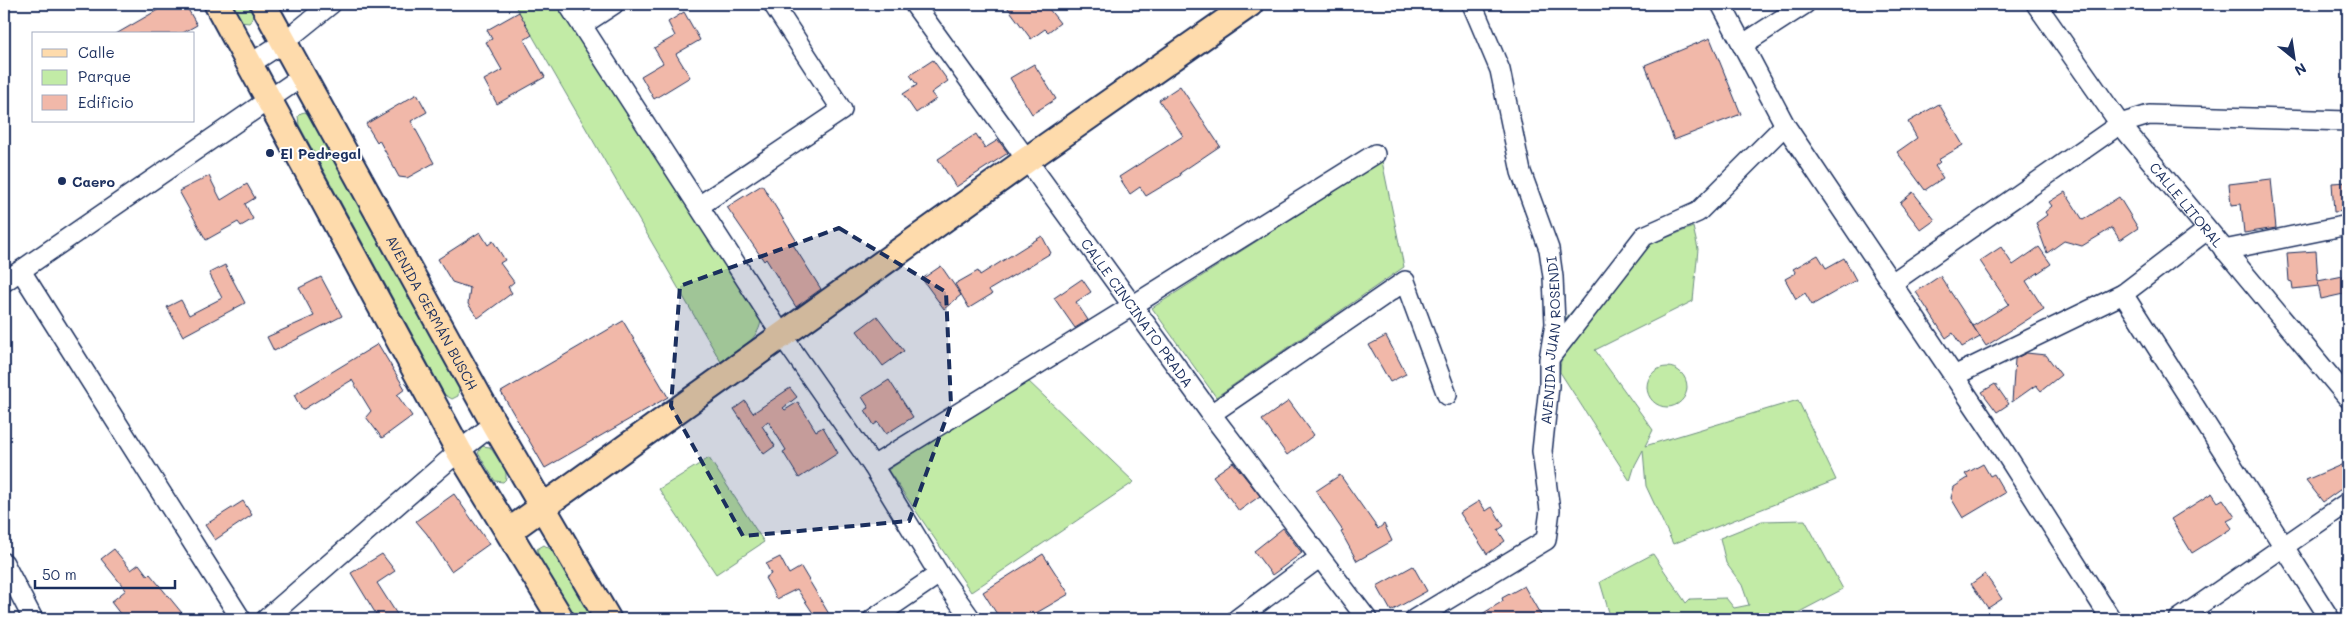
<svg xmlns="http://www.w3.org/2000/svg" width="2352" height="623" viewBox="0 0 2352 623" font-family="Mali,sans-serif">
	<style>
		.green { fill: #c2eba6; stroke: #6e8d82 }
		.building { fill: #f1b8a9; stroke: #1b2f5e }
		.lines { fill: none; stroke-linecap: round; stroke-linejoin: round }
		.minor-casing { stroke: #1b2f5e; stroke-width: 22 }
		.major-casing { stroke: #1b2f5e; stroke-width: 29 }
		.minor { stroke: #fff; stroke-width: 19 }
		.major { stroke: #fedbac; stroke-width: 25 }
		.marked { fill: #1b2f5e; fill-opacity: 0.2; stroke: #1b2f5e; stroke-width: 4; stroke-dasharray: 10 6; stroke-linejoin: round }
		.poi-dot { fill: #1b2f5e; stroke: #fff; stroke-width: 2 }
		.labels { text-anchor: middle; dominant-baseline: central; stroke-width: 4; stroke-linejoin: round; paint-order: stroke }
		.poi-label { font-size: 14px; font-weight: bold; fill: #1b2f5e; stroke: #fff; text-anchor: start }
		.street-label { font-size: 14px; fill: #1b2f5e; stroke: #fff }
	</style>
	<rect width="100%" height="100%" fill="#fff"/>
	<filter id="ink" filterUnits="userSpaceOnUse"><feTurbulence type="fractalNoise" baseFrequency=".02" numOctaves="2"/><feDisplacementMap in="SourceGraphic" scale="10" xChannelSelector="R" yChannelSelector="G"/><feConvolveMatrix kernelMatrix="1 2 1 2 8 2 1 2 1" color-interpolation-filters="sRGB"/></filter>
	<g filter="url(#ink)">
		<path class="green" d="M231,4H248C252,11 256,16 249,23L241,22Z
			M514,4H562L761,317C762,339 737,350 721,362Z
			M305,112L313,118L459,388L458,396L452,399L445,395L299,125L298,116L301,113Z
			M1382,161L1404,267L1216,397L1152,308Z
			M1693,227L1698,249L1693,301L1595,350L1653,430L1645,446L1798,400L1836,480L1673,544L1646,486L1643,450L1635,465L1630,481L1560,372L1564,320L1624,255Z
			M1647 387a20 20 0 1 1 40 0a20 20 0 1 1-40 0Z
			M1026,379L1134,482L971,592L888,470Z
			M482,446L490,447L506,471V479L503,482L495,481L478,453Z
			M709,458L764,542L716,574L659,489Z
			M1805,520L1843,589L1786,619H1611L1600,582L1653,554L1686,603L1690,599L1726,598L1734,608L1749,605L1742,585L1726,563L1720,538L1762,521Z
			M544,545L552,550L595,619H576L538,558L537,549Z"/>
		<path class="building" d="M168,4H185L197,25L181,34H116Z
			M1005,4H1045L1060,23L1048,32L1045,29L1031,39Z
			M519,12L532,35L524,40L545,77L497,104L484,80L502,70L486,42L492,39L487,30Z
			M684,12L700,40L676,54L690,77L654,99L641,76L663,63L654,48L675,36L668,22Z
			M1710,38L1741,114L1674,140L1645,65Z
			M933,60L948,81L931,93L936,99L916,113L903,94L917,85L910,75Z
			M1034,64L1056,99L1032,114L1010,78Z
			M1180,86L1220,146L1180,173L1181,175L1146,196L1140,187L1130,194L1119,177L1183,136L1159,100Z
			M417,94L427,112L411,121L434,163L407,178L399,177L379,140L377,142L366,124Z
			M1939,104L1963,145L1938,160L1940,162L1935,166L1943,178L1925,190L1897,152L1917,138L1908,122Z
			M976,134L985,148L998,140L1008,153L956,187L938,159Z
			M209,176L221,200L247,184L255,198L245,204L253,219L241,226L238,222L206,240L179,191Z
			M2271,179L2276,228L2244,233L2241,204L2231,205L2229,184Z
			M2348,182V211L2334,212L2332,183Z
			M762,185L796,240L792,243L821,289L796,307L766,259L764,261L727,207Z
			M1913,192L1935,220L1921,230L1900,203Z
			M2065,192L2083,220L2119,197L2138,228L2120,240L2112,228L2082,246L2064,241L2047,253L2036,223L2047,215L2045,212L2052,206L2049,202Z
			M480,232L488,245L493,241L505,260L500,263L514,282L508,287L512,293L478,318L468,304L470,288L452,282L438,259Z
			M1042,236L1051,253L989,290L992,294L969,308L955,284L978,271L980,275Z
			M2001,247L2013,265L2039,247L2051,264L2026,281L2044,309L1986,346L1973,326L2009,304L1980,261Z
			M2316,251L2318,281L2348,275V293L2321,299L2318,283L2319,286L2293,289L2292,282L2289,281L2287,253Z
			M1818,255L1826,268L1844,258L1856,280L1812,305L1805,293L1796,299L1785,279L1796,273L1793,269Z
			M225,265L245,303L183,336L167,307L181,300L189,315L222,298L209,273Z
			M941,266L961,295L944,309L922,279Z
			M1940,276L1980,337L1962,347L1953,333L1946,338L1916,292Z
			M321,277L342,316L274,351L267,337L314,316L299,288Z
			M1082,279L1091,292L1076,302L1088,320L1075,328L1054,298Z
			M877,316L904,351L883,366L857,331Z
			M623,321L668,397L545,468L501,392Z
			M1386,336L1406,374L1390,382L1369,345Z
			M378,344L405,389L397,395L412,416L382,438L366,417L371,411L352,380L302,410L294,395Z
			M2026,353L2046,355L2061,375L2041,391L2036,385L2012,402L2015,359Z
			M889,380L913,417L886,434L878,422L874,425L865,410L869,408L862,397Z
			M1995,384L2009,404L1997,412L1982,392Z
			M790,388L797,397L783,408L785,410L798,402L816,431L823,427L838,453L799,478L783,452L786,450L768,421L762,426L775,446L764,454L734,409L745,401L753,413Z
			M1289,401L1314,435L1287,455L1262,420Z
			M1233,462L1260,496L1239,511L1213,476Z
			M2348,462V484L2323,502L2306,480Z
			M1983,464L1990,476L1994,474L2005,493L1963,518L1951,498L1954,487L1968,478L1965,474Z
			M1340,475L1378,529L1384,524L1392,541L1357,561L1341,532L1343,531L1316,491Z
			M2212,493L2218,502L2223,499L2235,517L2227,521L2232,528L2192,553L2171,519Z
			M454,494L489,544L451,571L427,534L416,521Z
			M243,501L252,515L215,540L205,525Z
			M1479,501L1486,511L1492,507L1504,526L1498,530L1505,541L1487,554L1460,513Z
			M1283,528L1302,553L1272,575L1254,551Z
			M114,549L131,570L139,564L148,576L150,574L182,613L175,619H162L156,613L148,619H124L111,602L126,590L101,559Z
			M382,554L395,571L377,583L400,619H379L351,573Z
			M1043,554L1069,594L1026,619H1000L983,592Z
			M780,557L789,574L801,567L832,619H817L797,589L777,599L765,578L771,574L766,564Z
			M1413,566L1427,591L1391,611L1377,586Z
			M1985,574L2002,599L1988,608L1971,584Z
			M1524,586L1543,619H1474L1503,601L1502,598Z"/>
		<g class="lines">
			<g class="minor-casing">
				<g id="minor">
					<path d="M568,4L783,337L873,466L939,574L971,619"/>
					<path id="s1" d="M914,4L1211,414L1367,619"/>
					<path d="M1721,4L1785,125L1993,434L2111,619"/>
					<path id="s2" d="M2036,4L2120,124L2348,398"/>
					<path d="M582,25L614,4"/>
					<path d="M1742,45L1805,4"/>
					<path d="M250,64L284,42L331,4"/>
					<path d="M699,206L842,110L773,4"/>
					<path d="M2224,250L2348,225"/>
					<path d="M21,271L241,619"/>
					<path d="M4,282L303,76"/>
					<path d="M1892,283L2120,124L2149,115L2348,121"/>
					<path d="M2123,294L2330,619"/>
					<path d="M1551,356L1644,236L1698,212L1785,125"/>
					<path d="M1954,376L2123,294L2207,230"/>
					<path d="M1211,414L1405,281L1447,395"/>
					<path d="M873,466L1132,306L1375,154"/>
					<path d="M4,563L33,619"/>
					<path d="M266,619L459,451L494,424"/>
					<path d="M873,619L939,574"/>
					<path d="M1237,619L1319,558"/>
					<path id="s3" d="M1415,619L1546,540L1550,510L1542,451L1549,386V359L1555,324L1553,277L1549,249L1521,172L1500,70L1472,4"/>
					<path d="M2179,619L2348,502"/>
				</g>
			</g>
			<g class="major-casing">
				<g id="major">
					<path d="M217,4L459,451L561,619"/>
					<path id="s4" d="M263,4L494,424L608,619"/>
					<path d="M509,531L1028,159L1250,4"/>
				</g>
			</g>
			<use href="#minor" class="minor"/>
			<use href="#major" class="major"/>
		</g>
	</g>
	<path class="marked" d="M839,228L946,292L951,405L909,521L743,536L671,406L680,286Z"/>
	<g class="poi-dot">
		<circle cx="270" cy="153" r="5"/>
		<circle cx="62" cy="181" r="5"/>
	</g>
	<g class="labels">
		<g class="poi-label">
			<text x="280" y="153">El Pedregal</text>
			<text x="72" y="181">Caero</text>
		</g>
		<g class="street-label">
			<text stroke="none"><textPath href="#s2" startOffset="251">CALLE LITORAL</textPath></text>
			<text stroke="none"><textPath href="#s4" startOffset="352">AVENIDA GERMÁN BUSCH</textPath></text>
			<text stroke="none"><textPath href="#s1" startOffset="381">CALLE CINCINATO PRADA</textPath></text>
			<text stroke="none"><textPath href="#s3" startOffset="354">AVENIDA JUAN ROSENDI</textPath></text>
		</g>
	</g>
	<rect width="2352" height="623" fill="none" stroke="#fff" stroke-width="20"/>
	<rect x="10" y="10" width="2332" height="603" fill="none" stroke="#1b2f5e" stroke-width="2" filter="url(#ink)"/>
	<rect x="32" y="32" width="162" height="90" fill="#ffffff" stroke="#a4acbf"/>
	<rect x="42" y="49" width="25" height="8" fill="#fedbac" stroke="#a4acbf"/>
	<text x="78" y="58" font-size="15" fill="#1b2f5e">Calle</text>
	<rect x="42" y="70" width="25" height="15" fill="#c2eba6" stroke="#a4acbf"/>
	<text x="78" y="82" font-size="15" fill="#1b2f5e">Parque</text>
	<rect x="42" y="95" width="25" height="15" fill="#f1b8a9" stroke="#a4acbf"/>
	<text x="78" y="108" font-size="15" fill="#1b2f5e">Edificio</text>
	<g transform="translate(2294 58) rotate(150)" stroke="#ffffff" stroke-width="4" paint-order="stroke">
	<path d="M0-4L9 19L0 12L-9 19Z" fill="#1b2f5e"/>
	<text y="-8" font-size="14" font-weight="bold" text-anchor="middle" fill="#1b2f5e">N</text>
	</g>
	<path d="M35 580v8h140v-8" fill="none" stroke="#1b2f5e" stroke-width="2.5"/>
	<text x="42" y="580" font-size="15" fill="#1b2f5e" stroke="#ffffff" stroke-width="4" paint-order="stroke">50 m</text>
</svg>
